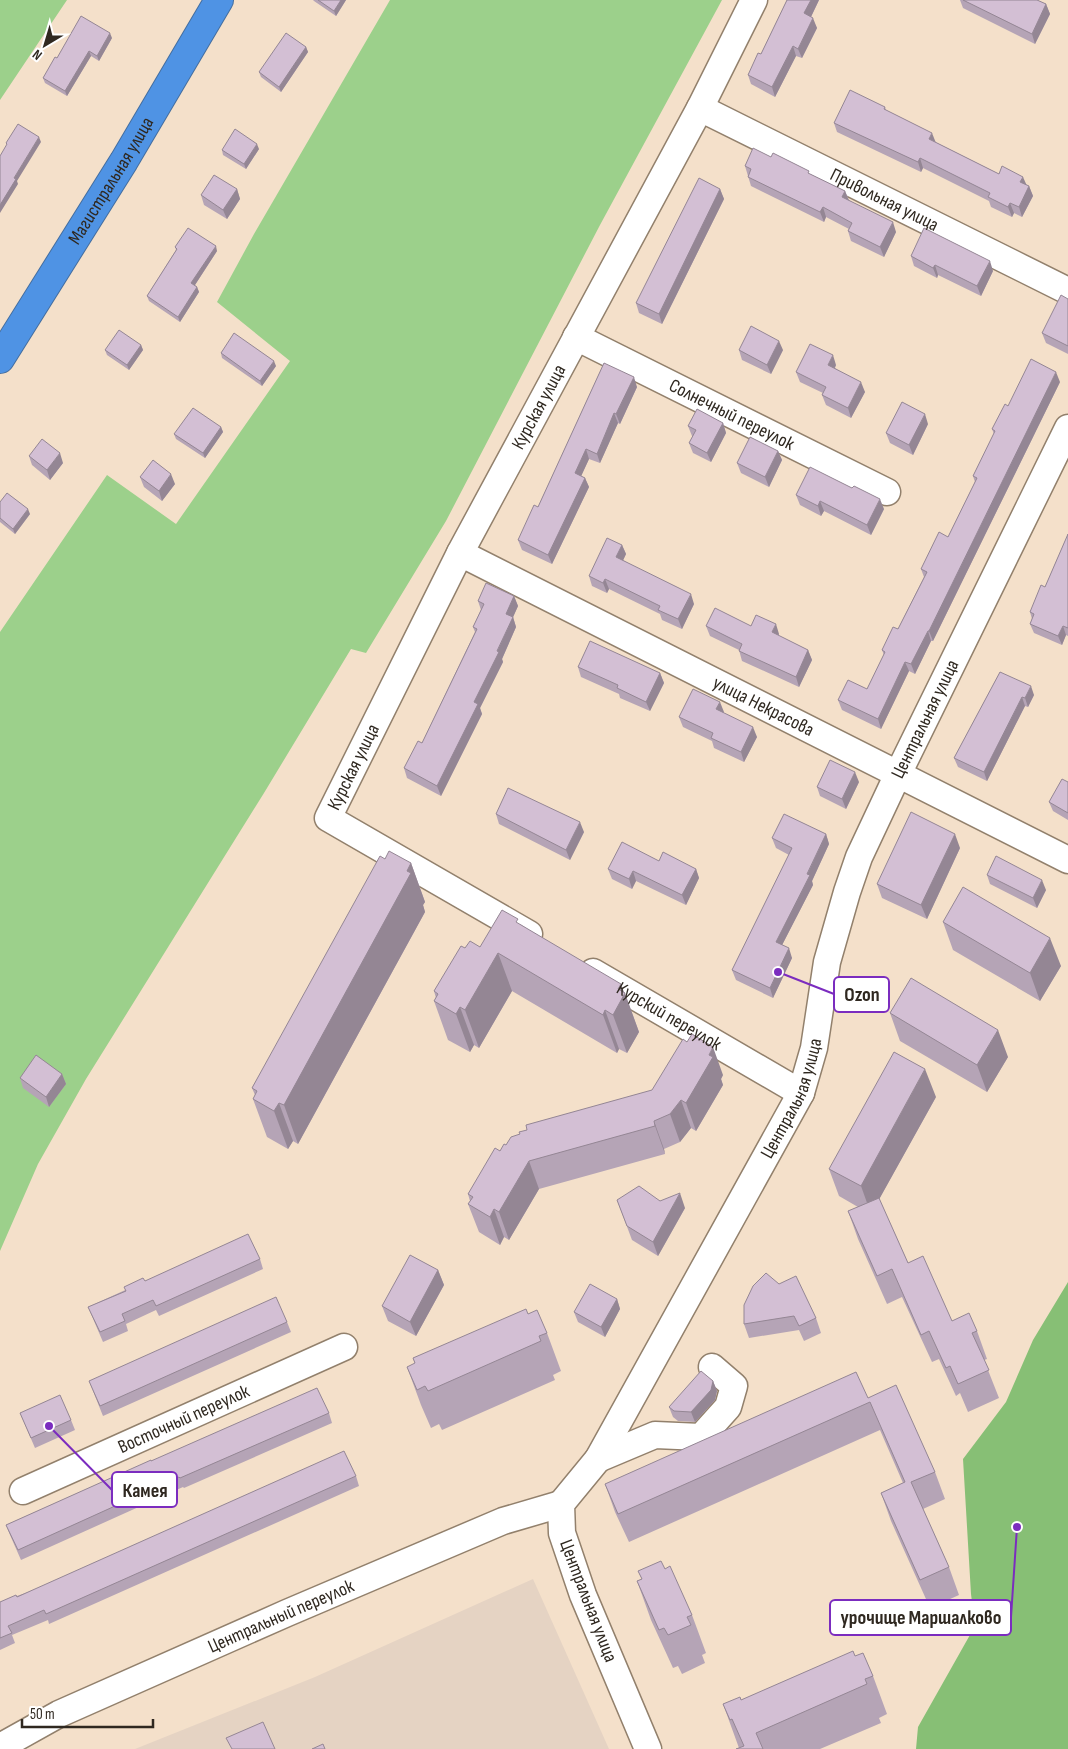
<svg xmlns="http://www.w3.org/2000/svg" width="1068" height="1749" viewBox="0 0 1068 1749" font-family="'Sofia Sans Condensed',sans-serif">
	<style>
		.medical { fill: #e5d3c3 }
		.green { fill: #9cd08b }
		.forest { fill: #87bf75 }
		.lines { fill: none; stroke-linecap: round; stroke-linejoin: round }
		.minor-casing { stroke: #92806c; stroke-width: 29 }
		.highway-casing { stroke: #446e9f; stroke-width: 30 }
		.minor { stroke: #fff; stroke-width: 26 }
		.highway { stroke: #4f93e4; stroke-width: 28 }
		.wall { fill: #b5a4b6 }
		.shaded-wall { fill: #948694 }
		.building { fill: #d3bfd4; stroke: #948694 }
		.labels { text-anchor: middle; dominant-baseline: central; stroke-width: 5; stroke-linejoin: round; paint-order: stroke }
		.street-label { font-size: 19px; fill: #2f2820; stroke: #fff }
		.leader { fill: none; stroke: #7b2cbf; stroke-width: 2 }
		.callout-dot { fill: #7b2cbf; stroke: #fff; stroke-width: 2 }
		.callout { fill: #fff; stroke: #7b2cbf; stroke-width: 2 }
		.callout-label { font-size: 20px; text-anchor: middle; font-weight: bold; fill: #2f2820 }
	</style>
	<rect width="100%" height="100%" fill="#f4e0ca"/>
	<path class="medical" d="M533,1579L609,1749H135L315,1677Z"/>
	<path class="green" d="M0,0H67L0,100Z
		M390,0H722L600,225L446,521L366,653L351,649L264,793L86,1079L38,1164L0,1251V632L107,475L176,524L290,361L217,302L254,234Z"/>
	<path class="forest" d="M1068,1282V1749H916L918,1727L975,1626L971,1594L963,1459L1006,1402L1033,1340Z"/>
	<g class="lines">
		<g class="minor-casing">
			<g id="minor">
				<path id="s1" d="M700,108L1068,291"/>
				<path id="s2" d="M576,337L887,492"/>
				<path id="s3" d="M460,553L1068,860"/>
				<path id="s4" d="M529,934L328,818L460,553L700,108L754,0"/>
				<path id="s5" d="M593,972L801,1093"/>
				<path d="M598,1459L655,1435L701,1437L728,1407L734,1386L712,1367"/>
				<path id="s6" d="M23,1491L344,1347"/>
				<path id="s7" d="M7,1743L59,1714L287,1613L503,1521L561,1504"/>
				<path id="s8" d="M648,1749L583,1595L562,1533L561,1504L598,1459L801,1093L814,1048L827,962L847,892L859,857L898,774L1068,428"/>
			</g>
		</g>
		<g class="highway-casing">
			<g id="highway">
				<path id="s9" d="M0,359L124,161L219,0"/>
			</g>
		</g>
		<use href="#minor" class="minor"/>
		<use href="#highway" class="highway"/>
	</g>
	<path class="wall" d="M313,0H346L336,16L314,1Z
		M787,0H819L811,17L817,28L802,58L796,56L775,97L751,84L748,75L761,54Z
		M960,0H1037L1046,4L1050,14L1035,44L963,8Z
		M112,38L99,61L91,56L67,96L45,83L43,78L57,58Z
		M306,47L308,52L281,92L261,77L259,72Z
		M885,107L886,110L935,142L999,174L1029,186L1033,196L1022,217L1014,213L1012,217L991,207L989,201L923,168L921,172L837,132L834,123Z
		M259,149L246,169L223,155L222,150Z
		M771,157L810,174L845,191L849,200L896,232L884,257L851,241L848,231L849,229L826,217L824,222L751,186L745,166Z
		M237,189L240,199L227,219L204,205L201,195Z
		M720,189L724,199L662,324L639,313L636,303Z
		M175,247L217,251L195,285L197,287L199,292L180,322L149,301L147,296L176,250Z
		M911,256L993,271L981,296L938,275L937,278L914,266Z
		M1068,299V354L1046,343L1042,333Z
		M141,345L143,350L129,370L107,355L105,350Z
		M739,350H783L771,374L742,360Z
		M221,353L276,366L262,386L222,358Z
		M604,363L637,387L620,424L618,423L600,463L589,459L581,476L585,478L589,487L552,564L522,550L518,540L538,507Z
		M836,365L835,368L865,392L851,418L826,405L822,395L823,393L800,382L796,372Z
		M1060,382L933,641H931L915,674L909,671L881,729L842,710L838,700L867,689L884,655L882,650L898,629L924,577L921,569L948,537L975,482L973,476L994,434L992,429L1008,406Z
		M723,423L726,433L711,462L693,453L689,443L693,436H692L688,426Z
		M928,424L913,455L890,443L886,433Z
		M221,427L223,432L205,458L176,439L174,434Z
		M778,451L782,460L769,487L741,473L737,463Z
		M29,456L63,463L50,480L32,465Z
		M140,477L175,484L162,501L144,487Z
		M796,495L884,509L871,535L824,511L821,516L800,505Z
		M0,502L30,514L15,534L0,522Z
		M1068,534V636L1066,635L1062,645L1034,633L1030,624L1032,619L1030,612L1045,587Z
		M622,545L626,554L623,560L694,604L682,629L662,620L660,614L609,589L607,593L592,586L589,576Z
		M514,596L518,606L513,617L516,627L502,659L503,662L480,708L482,714L441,796L407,778L404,768L422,743L475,632L473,627L481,610L478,601Z
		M706,626H751L779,634L778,636L808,650L812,660L799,687L742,661L739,650L710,636Z
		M578,667L660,673L664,683L650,711L620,698L619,694L581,677Z
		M1000,672L1034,695L1028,707L1025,706L987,781L958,767L954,758Z
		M724,712L723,713L757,737L744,762L714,748L712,741L683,727L679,717Z
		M859,782L846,809L820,796L817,787Z
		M1068,782V820L1053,811L1049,802Z
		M496,814L584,832L570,860L499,824Z
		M826,834L829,844L812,881L813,885L782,945L792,958L773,998L736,980L732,970L789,855L776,848L772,838Z
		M960,848L927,919L882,898L877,884Z
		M385,859L411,863L425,902L423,905L425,912L298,1144L293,1141L288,1149L267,1137L253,1099L255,1095L252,1088Z
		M659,861L696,869L699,878L686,905L636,881L632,889L612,879L608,869Z
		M987,875L1046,890L1037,908L990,884Z
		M943,922L1061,966L1040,1001L953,950Z
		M520,924L624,992L639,1032L627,1053L619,1049L617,1053L512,991L479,1048L474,1045L470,1052L448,1040L434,1001L436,998L434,991L465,948L480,947Z
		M890,1013L1008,1057L987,1092L900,1041Z
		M62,1074L66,1084L49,1107L23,1088L20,1078Z
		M723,1075L721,1079L723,1085L696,1131L691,1128L680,1142L664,1149L665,1154L539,1189L509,1240L504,1237L500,1245L479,1232L468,1204L470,1201L468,1194L500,1151L506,1145Z
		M936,1097L879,1199L908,1263L952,1321L977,1331L987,1359L984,1360L999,1398L968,1412L960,1393L956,1396L939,1359L932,1362L902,1297L887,1304L858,1239L848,1211L858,1207L839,1196L829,1169Z
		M617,1200L685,1208L658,1256L632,1240Z
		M260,1259L263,1269L159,1316L156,1310L126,1324L128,1331L103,1342L88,1307L145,1281Z
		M438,1270L444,1285L416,1336L388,1321L382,1306Z
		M779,1284L816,1318L821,1333L804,1341L799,1330L749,1338L744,1324Z
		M617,1299L620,1309L605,1337L578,1322L574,1312Z
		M528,1314L547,1333L561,1371L553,1375L555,1380L442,1430L439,1424L431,1428L421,1405L407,1367L415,1364L413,1358Z
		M287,1322L291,1332L103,1416L89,1381Z
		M713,1381L717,1391L715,1400L695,1422L678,1421L673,1417L669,1407Z
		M868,1398L935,1472L945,1499L923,1509L949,1567L959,1595L930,1608L891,1521L881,1493L903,1483L880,1430L629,1542L615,1512L605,1484Z
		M20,1413L71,1420L75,1430L35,1448Z
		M329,1413L332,1423L184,1488L183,1487L21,1560L10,1535L6,1525L151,1461Z
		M356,1476L359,1486L49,1624L48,1620L12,1635L15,1643L0,1650V1602Z
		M665,1569L692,1615L706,1653L702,1655L705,1663L682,1674L678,1666L673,1668L651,1620L637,1581L642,1579L638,1571Z
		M855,1656L873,1676L887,1714L879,1718L881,1723L820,1749H736L739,1748L723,1704L741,1700Z"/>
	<path class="shaded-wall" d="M341,0H346L336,16L334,11Z
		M811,0H819L808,23L804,13Z
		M1046,4L1050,14L1035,44L1032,34Z
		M813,18L817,28L802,58L798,49Z
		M110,33L112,38L99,61L97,56Z
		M793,46L796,56L775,97L772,87Z
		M306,47L308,52L281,92L279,87Z
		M89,51L91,56L67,96L65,91Z
		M932,133L936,143L929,139Z
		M39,137L41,142L17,181L18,184L0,213V205L14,178Z
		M257,144L259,149L246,169L244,164Z
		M920,158L923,168L921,172L918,162Z
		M1023,177L1027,186L1020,182Z
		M1029,186L1033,196L1022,217L1019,207Z
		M237,189L240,199L227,219L223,210Z
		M720,189L724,199L662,324L659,314Z
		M845,191L849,201L842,197Z
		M1010,203L1014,213L1012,217L1008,207Z
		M823,207L826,217L824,222L820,212Z
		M893,222L896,232L884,257L880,247Z
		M216,246L217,251L193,288L191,283Z
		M990,261L993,271L981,296L977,286Z
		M935,265L938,275L937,278L933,268Z
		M197,287L199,292L180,322L178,317Z
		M779,341L783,350L771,374L767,365Z
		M141,345L143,350L129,370L127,365Z
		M833,355L836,365L831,375L828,365Z
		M274,361L276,366L262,386L260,381Z
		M1056,372L1060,382L933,641L929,631Z
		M634,377L637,387L620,424L616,414Z
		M861,382L865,392L851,418L848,408Z
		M614,413L618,423L600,463L597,454Z
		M925,414L928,424L913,455L909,445Z
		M723,423L726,433L711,462L707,453Z
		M221,427L223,432L205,458L203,453Z
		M586,449L589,459L578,483L575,473Z
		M778,451L782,460L769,487L765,477Z
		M60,453L63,463L50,480L47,470Z
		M171,474L175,484L162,501L159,491Z
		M585,478L589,487L552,564L548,555Z
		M880,499L884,509L871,535L867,525Z
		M820,501L824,511L821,516L818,506Z
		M28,509L30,514L15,534L13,529Z
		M622,545L626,554L620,567L616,557Z
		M605,579L609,589L607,593L603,583Z
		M691,594L694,604L682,629L678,619Z
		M514,596L518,606L510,624L506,614Z
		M513,617L516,627L502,659L503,662L480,708L482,714L441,796L437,786L474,702Z
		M776,624L779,634L775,642L772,632Z
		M1063,626L1066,635L1062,645L1058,636Z
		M928,631L931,641L915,674L911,664Z
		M808,650L812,660L799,687L796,677Z
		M905,662L909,671L881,729L878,719Z
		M660,673L664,683L650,711L646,702Z
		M1031,686L1034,695L1028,707L1025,698Z
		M1022,697L1025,706L987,781L984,772Z
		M720,702L724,712L720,719L716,709Z
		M753,727L757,737L744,762L741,752Z
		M855,772L859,782L846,809L842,799Z
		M580,822L584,832L570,860L566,850Z
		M826,834L829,844L812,881L813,885L779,951L776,942Z
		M955,834L960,848L927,919L921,905Z
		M411,863L425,902L423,905L425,912L298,1144L284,1105Z
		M696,869L699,878L686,905L682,895Z
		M633,871L636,881L632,889L629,879Z
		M1042,880L1046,890L1037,908L1033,898Z
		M1050,938L1061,966L1040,1001L1030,973Z
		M789,948L792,958L773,998L770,988Z
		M498,953L512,991L479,1048L465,1010Z
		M621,984L625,995V993L639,1032L627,1053L613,1015L618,989Z
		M460,1007L474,1045L470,1052L456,1014Z
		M605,1010L619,1049L617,1053L603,1015Z
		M998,1030L1008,1057L987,1092L977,1065Z
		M713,1047L723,1075L721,1079L723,1085L696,1131L686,1103L709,1055Z
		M925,1069L936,1097L871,1214L861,1186Z
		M62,1074L66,1084L49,1107L46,1097Z
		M681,1100L691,1128L680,1142L670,1114Z
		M279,1103L293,1141L288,1149L274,1111Z
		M654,1121L664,1149L665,1154L655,1126Z
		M529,1161L539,1189L509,1240L499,1212Z
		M680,1193L685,1208L658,1256L653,1242Z
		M494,1209L504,1237L500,1245L490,1217Z
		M438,1270L444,1285L416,1336L410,1322Z
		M617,1299L620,1309L605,1337L601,1327Z
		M713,1381L717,1391L715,1400L695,1422L691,1412Z"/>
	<path class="building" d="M318,0H341L334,11Z
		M787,0H811L804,13L813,18L798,49L793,46L772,87L748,75L758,53L761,54Z
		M963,0H1037L1046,4L1032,34Z
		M81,16L110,33L97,56L89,51L65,91L43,78L55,57L57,58Z
		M286,33L306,47L279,87L259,72Z
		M850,90L885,107L884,109L932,133L929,139L999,174L1002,166L1023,177L1020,182L1029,186L1019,207L1010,203L1008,207L988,197L990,193L920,158L918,162L834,123Z
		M18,124L39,137L14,178L16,179L0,205V156L7,144L6,143Z
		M235,129L257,144L244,164L222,150Z
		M753,148L771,157L773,153L809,171L808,173L845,191L842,197L893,222L880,247L848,231L852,223L823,207L820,212L748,177L751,169L745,166Z
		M214,175L237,189L223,210L201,195Z
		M699,178L720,189L659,314L636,303Z
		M188,228L216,246L191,283L197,287L178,317L147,296L177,249L175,247Z
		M924,228L990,261L977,286L935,265L933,268L911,256Z
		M1061,295L1068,299V346L1042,333Z
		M751,326L779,341L767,365L739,350Z
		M119,330L141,345L127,365L105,350Z
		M234,333L274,361L260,381L221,353Z
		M810,344L833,355L828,365L861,382L848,408L822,395L826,387L796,372Z
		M1031,359L1056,372L929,631H928L911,664L905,662L878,719L838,700L848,680L867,689L885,652L882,650L893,627L898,629L927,572L921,569L939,532L948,537L977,478L973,476L995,431L992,429L1005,404L1008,406Z
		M604,363L634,377L616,414L614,413L597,454L586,449L575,473L585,478L548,555L518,540L534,505L538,507Z
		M902,402L925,414L909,445L886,433Z
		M193,408L221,427L203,453L174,434Z
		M697,409L723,423L707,453L689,443L696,430L688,426Z
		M750,437L778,451L765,477L737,463Z
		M42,439L60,453L47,470L29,456Z
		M153,460L171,474L159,491L140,477Z
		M810,467L852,488L854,486L880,499L867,525L820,501L818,506L796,495Z
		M7,493L28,509L13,529L0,518V502Z
		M1068,534V628L1063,626L1058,636L1030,624L1034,614L1030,612L1041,585L1045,587Z
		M607,538L622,545L616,557L691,594L678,619L658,610L660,606L605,579L603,583L589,576Z
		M486,583L514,596L506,614L513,617L497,651L499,652L474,702L478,704L437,786L404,768L418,741L422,743L477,629L473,627L484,604L478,601Z
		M715,608L751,626L756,615L776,624L772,632L808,650L796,677L739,651L742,644L706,626Z
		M590,641L660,673L646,702L617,688L618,685L578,667Z
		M1000,672L1031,686L1025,698L1022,697L984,772L954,758Z
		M693,689L720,702L716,709L753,727L741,752L711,738L713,733L679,717Z
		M830,760L855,772L842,799L817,787Z
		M1062,779L1068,782V813L1049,802Z
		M508,788L580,822L566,850L496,814Z
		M911,812L955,834L921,905L877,884Z
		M784,814L826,834L807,874L810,875L776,942L789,948L770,988L732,970L792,848L772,838Z
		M622,842L659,861L663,852L696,869L682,895L633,871L629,879L608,869Z
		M389,851L411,863L407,871L411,873L284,1105L279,1103L274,1111L253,1099L257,1091L252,1088L380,856L385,859Z
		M996,856L1042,880L1033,898L987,875Z
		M963,887L1050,938L1030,973L943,922Z
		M502,910L518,919L516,922L621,984L618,989L625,993L613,1015L605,1010L603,1015L498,953L465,1010L460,1007L456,1014L434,1001L438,994L434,991L461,946L465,948L470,941L480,947Z
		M911,978L998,1030L977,1065L890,1013Z
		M692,1034L713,1047L709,1055L713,1057L686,1103L681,1100L670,1114L654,1121L655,1126L529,1161L499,1212L494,1209L490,1217L468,1204L473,1197L468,1194L495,1148L500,1151L504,1144L506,1145L511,1137L520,1134L519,1132L527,1130L526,1125L652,1090L683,1039L687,1042Z
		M894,1052L925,1069L861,1186L829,1169Z
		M36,1055L62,1074L46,1097L20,1078Z
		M639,1186L660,1201L680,1193L653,1242L627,1226L617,1200Z
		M879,1198L908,1263L923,1256L952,1321L969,1313L977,1331L972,1333L989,1370L958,1384L950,1366L946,1368L929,1331L921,1335L892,1269L877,1276L848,1211Z
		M248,1234L260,1259L156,1306L153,1300L122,1314L125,1321L100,1332L88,1307L126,1291L124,1287L143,1278L145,1281Z
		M410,1255L438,1270L410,1322L382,1306Z
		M766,1273L779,1284L796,1276L816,1318L799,1326L794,1316L744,1324V1305L753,1286Z
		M590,1284L617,1299L601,1327L574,1312Z
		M276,1297L287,1322L100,1406L89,1381Z
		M526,1309L528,1314L537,1310L547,1333L539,1336L541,1341L428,1391L425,1386L417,1390L407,1367L415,1363L413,1358Z
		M701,1371L713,1381L711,1390L691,1412L674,1411L669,1407Z
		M856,1372L868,1398L896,1385L935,1472L911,1482L949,1567L920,1580L881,1493L905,1482L870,1402L618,1514L605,1484Z
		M317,1388L329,1413L180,1478L179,1477L18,1550L6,1525L151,1460V1461Z
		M60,1395L71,1420L31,1438L20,1413Z
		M344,1451L356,1476L46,1614L44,1610L8,1626L12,1633L0,1638V1602L16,1595L17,1597Z
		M661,1561L665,1569L670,1566L692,1615L687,1617L691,1625L668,1635L664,1628L659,1630L637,1581L642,1579L638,1571Z
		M853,1651L855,1656L863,1653L873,1676L865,1679L867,1684L756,1733L763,1749H736L744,1746L732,1719L730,1720L723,1704L740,1697L741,1700Z
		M263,1722L275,1749H232L226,1738Z
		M323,1744L325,1749H312Z"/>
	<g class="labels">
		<g class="street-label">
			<text stroke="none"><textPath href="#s9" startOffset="210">Магистральная улица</textPath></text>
			<text stroke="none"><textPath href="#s1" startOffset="206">Привольная улица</textPath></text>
			<text stroke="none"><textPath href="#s4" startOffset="694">Курская улица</textPath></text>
			<text stroke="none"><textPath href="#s2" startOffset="174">Солнечный переулок</textPath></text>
			<text stroke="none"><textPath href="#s3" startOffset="340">улица Некрасова</textPath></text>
			<text stroke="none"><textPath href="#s8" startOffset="1135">Центральная улица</textPath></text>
			<text stroke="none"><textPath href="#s4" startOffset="289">Курская улица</textPath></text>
			<text stroke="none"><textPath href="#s5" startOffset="88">Курский переулок</textPath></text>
			<text stroke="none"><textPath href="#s8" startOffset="730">Центральная улица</textPath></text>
			<text stroke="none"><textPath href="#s6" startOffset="176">Восточный переулок</textPath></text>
			<text transform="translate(588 1601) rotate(69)">Центральная улица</text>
			<text stroke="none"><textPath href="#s7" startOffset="302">Центральный переулок</textPath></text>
		</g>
	</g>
	<path class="leader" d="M778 972L834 994M49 1426L112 1490M1017 1527L1011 1617"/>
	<g class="callout-dot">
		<circle cx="778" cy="972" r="5"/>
		<circle cx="49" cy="1426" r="5"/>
		<circle cx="1017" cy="1527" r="5"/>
	</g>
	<g class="callout">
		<rect x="834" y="977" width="55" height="35" rx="5"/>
		<rect x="112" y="1472" width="65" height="35" rx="5"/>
		<rect x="830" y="1600" width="181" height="35" rx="5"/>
	</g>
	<g class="callout-label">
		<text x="862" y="1001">Ozon</text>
		<text x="145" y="1497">Камея</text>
		<text x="921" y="1624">урочище Маршалково</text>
	</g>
	<g transform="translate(45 45) rotate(218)" stroke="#ffffff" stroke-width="4" paint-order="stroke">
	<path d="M0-4L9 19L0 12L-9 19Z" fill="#2f2820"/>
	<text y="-8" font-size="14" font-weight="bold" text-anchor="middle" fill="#2f2820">N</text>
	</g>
	<path d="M22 1719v8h131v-8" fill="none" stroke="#2f2820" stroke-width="2.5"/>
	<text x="30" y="1719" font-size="15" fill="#2f2820" stroke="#ffffff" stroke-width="4" paint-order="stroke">50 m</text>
</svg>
